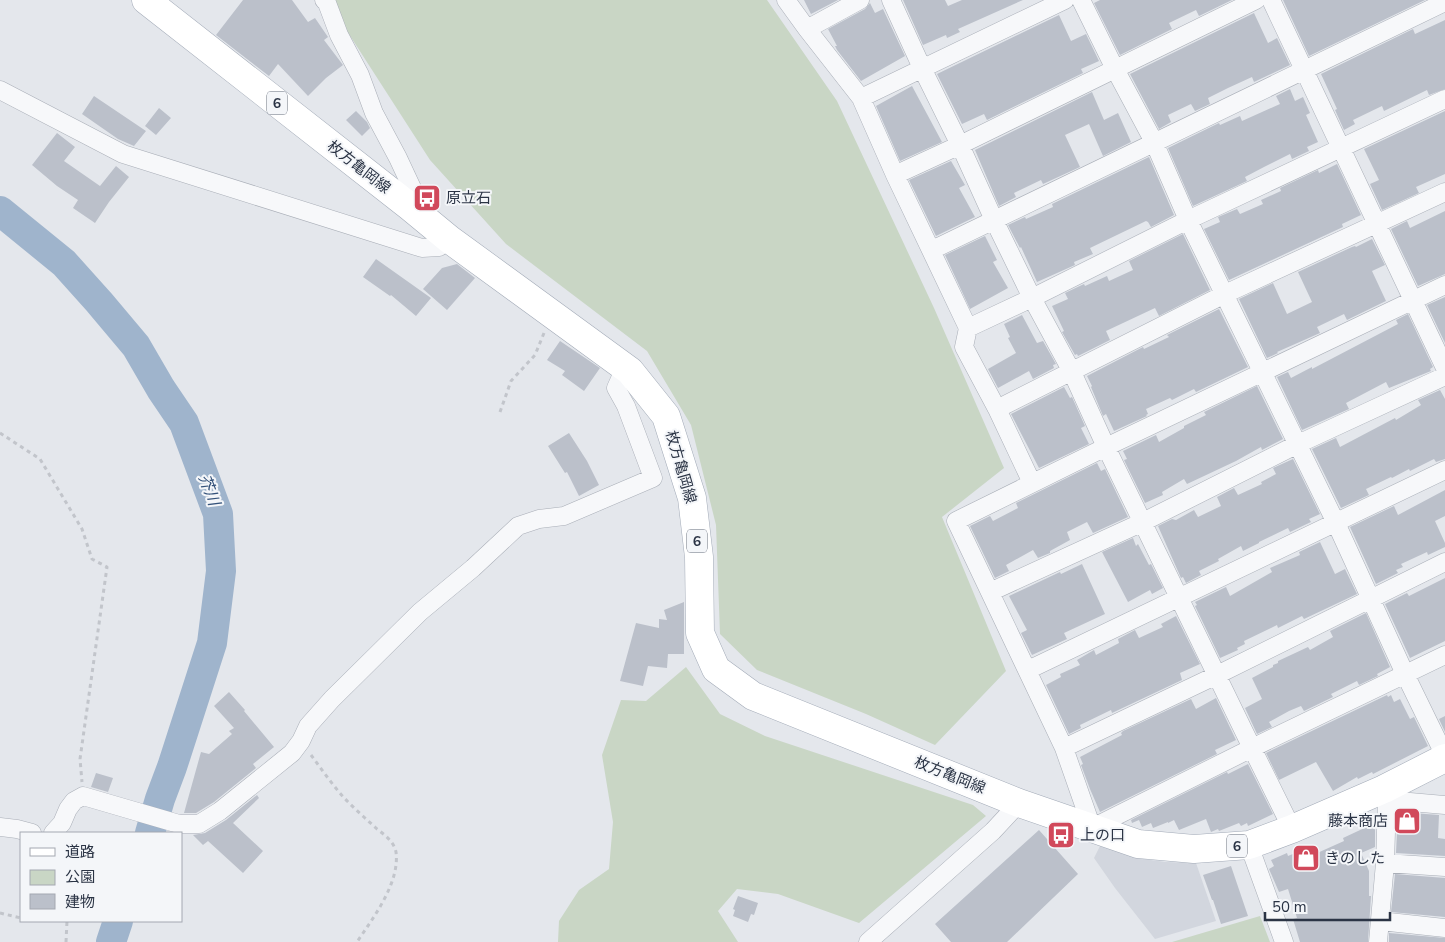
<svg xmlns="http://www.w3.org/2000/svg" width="1445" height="942" viewBox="0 0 1445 942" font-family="'Nunito Sans','Noto Sans JP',sans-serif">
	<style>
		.built { fill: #d2d6de }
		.green { fill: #c9d6c5 }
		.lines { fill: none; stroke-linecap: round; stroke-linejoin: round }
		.river { stroke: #9fb4cc; stroke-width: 30 }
		.building { fill: #bbc0ca }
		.street-casing { stroke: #a9aeb7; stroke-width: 19 }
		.primary-casing { stroke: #a3abb8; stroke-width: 29 }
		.path { stroke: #c2c5cb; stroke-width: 3; stroke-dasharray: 4 4; stroke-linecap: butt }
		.street { stroke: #f7f8fa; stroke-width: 18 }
		.primary { stroke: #fff; stroke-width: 28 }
		.labels { text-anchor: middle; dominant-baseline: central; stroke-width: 4; stroke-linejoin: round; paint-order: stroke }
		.shield { fill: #f4f6f9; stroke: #676e7b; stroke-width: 1 }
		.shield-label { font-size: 14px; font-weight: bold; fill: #2b3445 }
		.street-label { font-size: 15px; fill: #2b3445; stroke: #f4f6f9 }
		.poi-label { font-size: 15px; fill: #2b3445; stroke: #f4f6f9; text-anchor: start }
		.water-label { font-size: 16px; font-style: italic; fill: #34527a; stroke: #f4f6f9 }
	</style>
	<rect width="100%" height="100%" fill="#e4e7ec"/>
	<path class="built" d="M1100,846L1143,859L1166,862L1196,863L1216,921L1155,939L1115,888L1094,858Z"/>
	<path class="green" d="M327,0H767L837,101L934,308L1004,468L942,517L1006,671L935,745L866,714L757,670L720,634L716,525L691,425L647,351L506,244L430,160Z
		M686,667L720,714L765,736L973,805L986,816L859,923L778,894L737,889L718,911L738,942H558L559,921L579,890L609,869L613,822L602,755L621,700L646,701Z
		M1260,916L1270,942H1172Z"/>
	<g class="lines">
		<path class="river" d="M0,211L64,263L99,302L136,346L161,389L184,423L218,514L221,571L212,643L172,767L160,799L150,833
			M111,942L118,921"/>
	</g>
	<path class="building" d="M243,0H292L308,22L315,18L328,37L324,40L343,65L326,78L308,96L278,64L269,76L216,35Z
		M804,0H838L811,14Z
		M903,0H945L948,6L962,0H1023L958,29L960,32L947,38L946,35L923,45Z
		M1100,0H1232L1199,16L1196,10L1169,23L1172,29L1120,55L1094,3Z
		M1283,0H1425L1309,56Z
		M870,3L875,13L883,9L905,56L861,81L837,50L835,46H837L828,29L865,9Z
		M1254,13L1268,43L1277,38L1290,65L1254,82L1252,77L1228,88L1208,98L1210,104L1195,111L1191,104L1168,115L1171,122L1159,129L1130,74Z
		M1059,15L1071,41L1086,34L1099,61L1081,69L1083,73L987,120L984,114L962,124L937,74Z
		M1445,20V89L1429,95L1427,90L1384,111L1382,106L1353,120L1355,124L1344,130L1335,110L1337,109L1321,74L1413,29L1415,34Z
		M912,86L942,142L900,161L876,106Z
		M1290,89L1295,101L1303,97L1310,113L1306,115L1318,142L1307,147L1309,151L1292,159L1290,154L1264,167L1245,177L1247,181L1193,206L1168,148L1219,123L1220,125L1240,116L1242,121L1280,104L1276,96Z
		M1092,92L1104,120L1118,113L1131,142L1103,156L1089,124L1065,135L1080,167L1043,184L1041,180L1014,193L1016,197L999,206L975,150Z
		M94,96L146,131L134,146L118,139L82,114Z
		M159,108L171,118L156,135L145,126Z
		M356,111L367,122L370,128L362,136L346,120Z
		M1445,111V174L1416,187L1419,193L1382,210L1370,184L1379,180L1364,149Z
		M57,133L75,147L64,161L100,186L116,166L129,177L109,202L95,223L73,208L78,200L57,186L32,165Z
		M1149,157L1174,215L1151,227L1148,222L1146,221L1090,248L1093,254L1074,262L1075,265L1037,282L1021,247L1020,248L1008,225L1025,217L1026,219L1053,207L1052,204Z
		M951,161L965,185L959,188L975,217L936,236L909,180Z
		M1337,164L1361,215L1342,224L1343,227L1229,280L1204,229L1220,222L1218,217L1237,209L1240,214L1263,204L1261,200L1281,191L1280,188L1318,170L1319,173Z
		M1445,211V274L1418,286L1391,229L1407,221L1410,228Z
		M1183,234L1210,290L1159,316L1155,308L1106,331L1110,340L1078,356L1077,354L1075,355L1062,332L1064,331L1052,306L1068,299L1065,293L1084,284L1085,286L1107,276L1109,281L1133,270L1129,261Z
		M985,236L997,260L993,262L1008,288L970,309L945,255Z
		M1372,239L1385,265L1372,271L1386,301L1347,320L1344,314L1317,327L1320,333L1277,352L1278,353L1267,358L1239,299L1273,283L1287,314L1312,302L1298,272L1352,247L1355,246L1356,247Z
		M376,259L431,298L416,316L391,295L390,296L363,277Z
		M457,264L475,278L447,310L423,289L442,268Z
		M1445,297V343L1427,305Z
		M1219,309L1248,367L1196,392L1194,389L1172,400L1170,398L1146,409L1148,414L1146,415L1147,416L1114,431L1106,414L1103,416L1091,387L1092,386L1087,376L1143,347L1144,349L1169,337L1167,335Z
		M1408,314L1433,367L1430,369L1431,371L1389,388L1386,382L1346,403L1349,409L1302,430L1277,377L1288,372L1291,378L1312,367V369L1398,324L1396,320Z
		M1022,315L1037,343L1043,341L1056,364L1053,365L1054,368L1033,379L1029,371L998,388L988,369L1016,353L1008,338L1010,337L1004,324Z
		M560,341L600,368L584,391L562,375L565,371L547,360Z
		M1257,386L1283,439L1262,450L1261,447L1236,461L1187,484L1184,479L1162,492L1163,495L1145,503L1124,460L1127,459L1123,451L1156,435L1159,442L1184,428V426L1206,415L1204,412Z
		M1064,387L1070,398L1072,397L1085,426L1081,428L1089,444L1039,468L1011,414Z
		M1440,390L1445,399V459L1436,462L1434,459L1410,471L1409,469L1392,478L1391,477L1366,489L1369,495L1341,508L1312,449L1336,438L1340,447L1395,418L1396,420L1421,405L1418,400Z
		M569,433L587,461L599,485L579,496L567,472L565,473L548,446Z
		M1293,459L1320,514L1309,519L1311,522L1290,532L1288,528L1259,542V543L1243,551L1241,546L1218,559L1219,561L1199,571L1201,575L1186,583L1183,577L1181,578L1158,526L1172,519L1176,520L1194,510L1198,517L1221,506L1217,497L1234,488L1238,495L1262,484L1261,482L1276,474L1273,468Z
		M1097,463L1101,471L1105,469L1128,517L1093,533L1087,522L1067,532L1070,540L1050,551V553L1038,558L1033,550L1006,565L1009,571L995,578L970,526L990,516L993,521L1018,508L1016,503Z
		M1445,490V516L1435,521L1445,543V547L1428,555L1427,552L1401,564L1403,567L1396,570L1398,573L1376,584L1350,527L1394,506L1398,515Z
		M1133,538L1136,546L1138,544L1149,565L1151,564L1163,588L1152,594L1150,590L1128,602L1102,552Z
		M1320,542L1335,574L1345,569L1357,594L1304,619L1302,616L1278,628L1277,625L1244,641L1245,644L1237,648L1238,650L1220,658L1195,606L1197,605L1195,602L1226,587L1230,596L1272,572L1270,568L1300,555L1299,552Z
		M1082,564L1105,614L1064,633L1067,639L1032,655L1021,633L1027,630L1009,596L1060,572L1061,574Z
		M1445,578V641L1410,658L1385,604L1407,593L1409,596Z
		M684,602V654H668L667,668L648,666L643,686L620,681L636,623L659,628V619L667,620L664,610Z
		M1366,613L1390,667L1377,674L1378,676L1359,685L1357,681L1331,694L1333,697L1304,711L1301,706L1289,711L1269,722L1272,727L1257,734L1245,708L1262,699L1252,678L1273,667V665L1278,663V661L1308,647L1310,650L1333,637L1330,631Z
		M1176,616L1200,664L1180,673L1182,680L1112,713L1111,710L1080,725L1081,728L1069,734L1046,685L1061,677L1060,674L1080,665L1077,660L1094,650L1096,655L1119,643L1118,639L1135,630L1139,638L1163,627L1161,624Z
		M229,692L245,710L244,711L274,747L253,764L256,768L214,802L196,813H184L201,752L209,754L232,734L229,731L234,728L214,706Z
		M1387,695L1388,697L1391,695L1394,702L1400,699L1410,719L1414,717L1428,746L1373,774L1372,772L1358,779L1357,777L1333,791L1316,762L1279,780L1266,753Z
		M1216,698L1236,740L1215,750L1217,754L1100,812L1090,789L1081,765L1083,764L1080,757L1122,735L1121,733L1123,731L1191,699L1196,709Z
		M1445,716V732L1439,719Z
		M1248,764L1273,814L1248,826L1247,823L1241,826L1239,823L1219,831L1218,829L1211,832L1206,819L1179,830L1174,820L1168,823V822L1153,828L1151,823L1142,827L1139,820L1132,823L1131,820L1227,772L1228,774Z
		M96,773L113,778L108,792L91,787Z
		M257,795L259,798L233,823L263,851L243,873L208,841L203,845L193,835L205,833L226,820Z
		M1398,812L1439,815L1438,838L1445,839V856L1396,853Z
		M1373,824L1375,830V847L1361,853L1369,871V896H1371L1368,942H1300L1293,919L1297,918L1288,889L1279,892L1269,869L1274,866L1271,860L1287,853L1288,856L1312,846L1315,854L1344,841L1343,838Z
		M1039,830L1078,874L1007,942H951L935,924Z
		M1231,866L1248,916L1221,924L1213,900H1212L1203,875Z
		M1395,874L1445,878V917L1391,912Z
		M738,896L758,903L754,915L751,914L748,922L733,916L735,910L733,909Z
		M1389,933L1445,938V942H1389Z"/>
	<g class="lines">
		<g class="street-casing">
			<path id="street" d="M324,0L327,3L339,35L360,75L374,113L398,158L412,188L409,206
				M786,0L807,29L861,98L895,175L968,328L964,347L997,409L1032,483
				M891,0L922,68L960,145L994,220L1032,298L1072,372L1106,447L1252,748L1292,829
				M1081,0L1115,69L1154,142L1188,220L1336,523L1405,674L1445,756
				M1271,0L1445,368
				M807,29L860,0
				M0,90L123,154L422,248L439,247L449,239
				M861,98L1065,0
				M895,175L960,145L1256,0
				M932,250L1445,2
				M1445,285L1106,447L956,521L1064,748L1092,828L1252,748L1445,655
				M968,328L1032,298L1188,220L1445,99
				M997,409L1225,294L1445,192
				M990,592L1143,522L1298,444L1445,376
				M1028,670L1445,470
				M1064,748L1217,675L1445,562
				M1387,800L1445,805
				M0,827L17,829L32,833
				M53,833L62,823L68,809L74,801L83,796L179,824H199L220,811L292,753L301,741L308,726L332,699L420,612L473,568L518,526L539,519L564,516L653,478L626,406L616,388L620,379L630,371
				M1249,845L1284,942
				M1385,863L1445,867
				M1380,921L1445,928
				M868,942L993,831L1019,803
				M1378,942L1385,863L1387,800L1384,789"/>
		</g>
		<g class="primary-casing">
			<path id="primary" d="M146,0L409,206L449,239L630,371L666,416L692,498L699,557L700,633L716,669L753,696L1019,803L1138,844L1194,849L1249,845L1292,829L1384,789L1445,758"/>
		</g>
		<path class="path" d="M500,412L511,381L535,355L544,333
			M0,433L40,459L82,529L92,559L107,567L80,759L82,782
			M311,755C320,767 329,780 339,792C350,805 364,817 377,829C385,835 394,842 396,852C400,883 373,918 357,942
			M0,913L21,918
			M66,942L67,921"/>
		<use href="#street" class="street"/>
		<use href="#primary" class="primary"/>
	</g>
	<defs>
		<g id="bus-square" transform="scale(1.4375)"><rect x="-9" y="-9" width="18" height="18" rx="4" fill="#d1495b" stroke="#f4f6f9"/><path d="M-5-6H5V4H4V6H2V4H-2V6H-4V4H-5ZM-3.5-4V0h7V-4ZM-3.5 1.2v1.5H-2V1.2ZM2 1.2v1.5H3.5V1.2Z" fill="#fff"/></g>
		<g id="shop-square" transform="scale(1.4375)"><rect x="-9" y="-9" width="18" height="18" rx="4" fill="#d1495b" stroke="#f4f6f9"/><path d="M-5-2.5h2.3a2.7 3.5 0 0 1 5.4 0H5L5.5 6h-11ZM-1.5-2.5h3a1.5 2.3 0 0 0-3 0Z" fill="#fff"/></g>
	</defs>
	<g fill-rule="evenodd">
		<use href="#bus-square" x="427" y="198"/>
		<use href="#shop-square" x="1407" y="821"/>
		<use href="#bus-square" x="1061" y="835"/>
		<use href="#shop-square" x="1306" y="858"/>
	</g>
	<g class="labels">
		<g class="shield">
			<rect x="267" y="91.5" width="20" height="23" rx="4"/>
			<rect x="687" y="529.5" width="20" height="23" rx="4"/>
			<rect x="1227" y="834.5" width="20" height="23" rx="4"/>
		</g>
		<g class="shield-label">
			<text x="277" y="103">6</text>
			<text x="697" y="541">6</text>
			<text x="1237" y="846">6</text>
		</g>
		<g class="street-label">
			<text transform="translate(359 167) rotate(38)">枚方亀岡線</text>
			<text transform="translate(681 467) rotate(74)">枚方亀岡線</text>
			<text transform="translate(950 775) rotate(22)">枚方亀岡線</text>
		</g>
		<g class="poi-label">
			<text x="446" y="198">原立石</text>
			<text x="1388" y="821" text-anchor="end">藤本商店</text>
			<text x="1080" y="835">上の口</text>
			<text x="1325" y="858">きのした</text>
		</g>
		<g class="water-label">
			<text transform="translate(209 490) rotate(69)">芥川</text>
		</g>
	</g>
	<rect x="20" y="832" width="162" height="90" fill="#f4f6f9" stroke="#a4a8b1"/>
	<rect x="30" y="848" width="25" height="8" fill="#ffffff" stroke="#a4a8b1"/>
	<text x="65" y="857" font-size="15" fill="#2b3445">道路</text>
	<rect x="30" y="870" width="25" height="15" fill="#c9d6c5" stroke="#a4a8b1"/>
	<text x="65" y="882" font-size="15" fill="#2b3445">公園</text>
	<rect x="30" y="894" width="25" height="15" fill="#bbc0ca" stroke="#a4a8b1"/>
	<text x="65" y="907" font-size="15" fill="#2b3445">建物</text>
	<path d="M1265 912v8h125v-8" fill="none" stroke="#2b3445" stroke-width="2.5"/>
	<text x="1272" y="912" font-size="15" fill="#2b3445" stroke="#f4f6f9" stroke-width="4" paint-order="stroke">50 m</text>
</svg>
